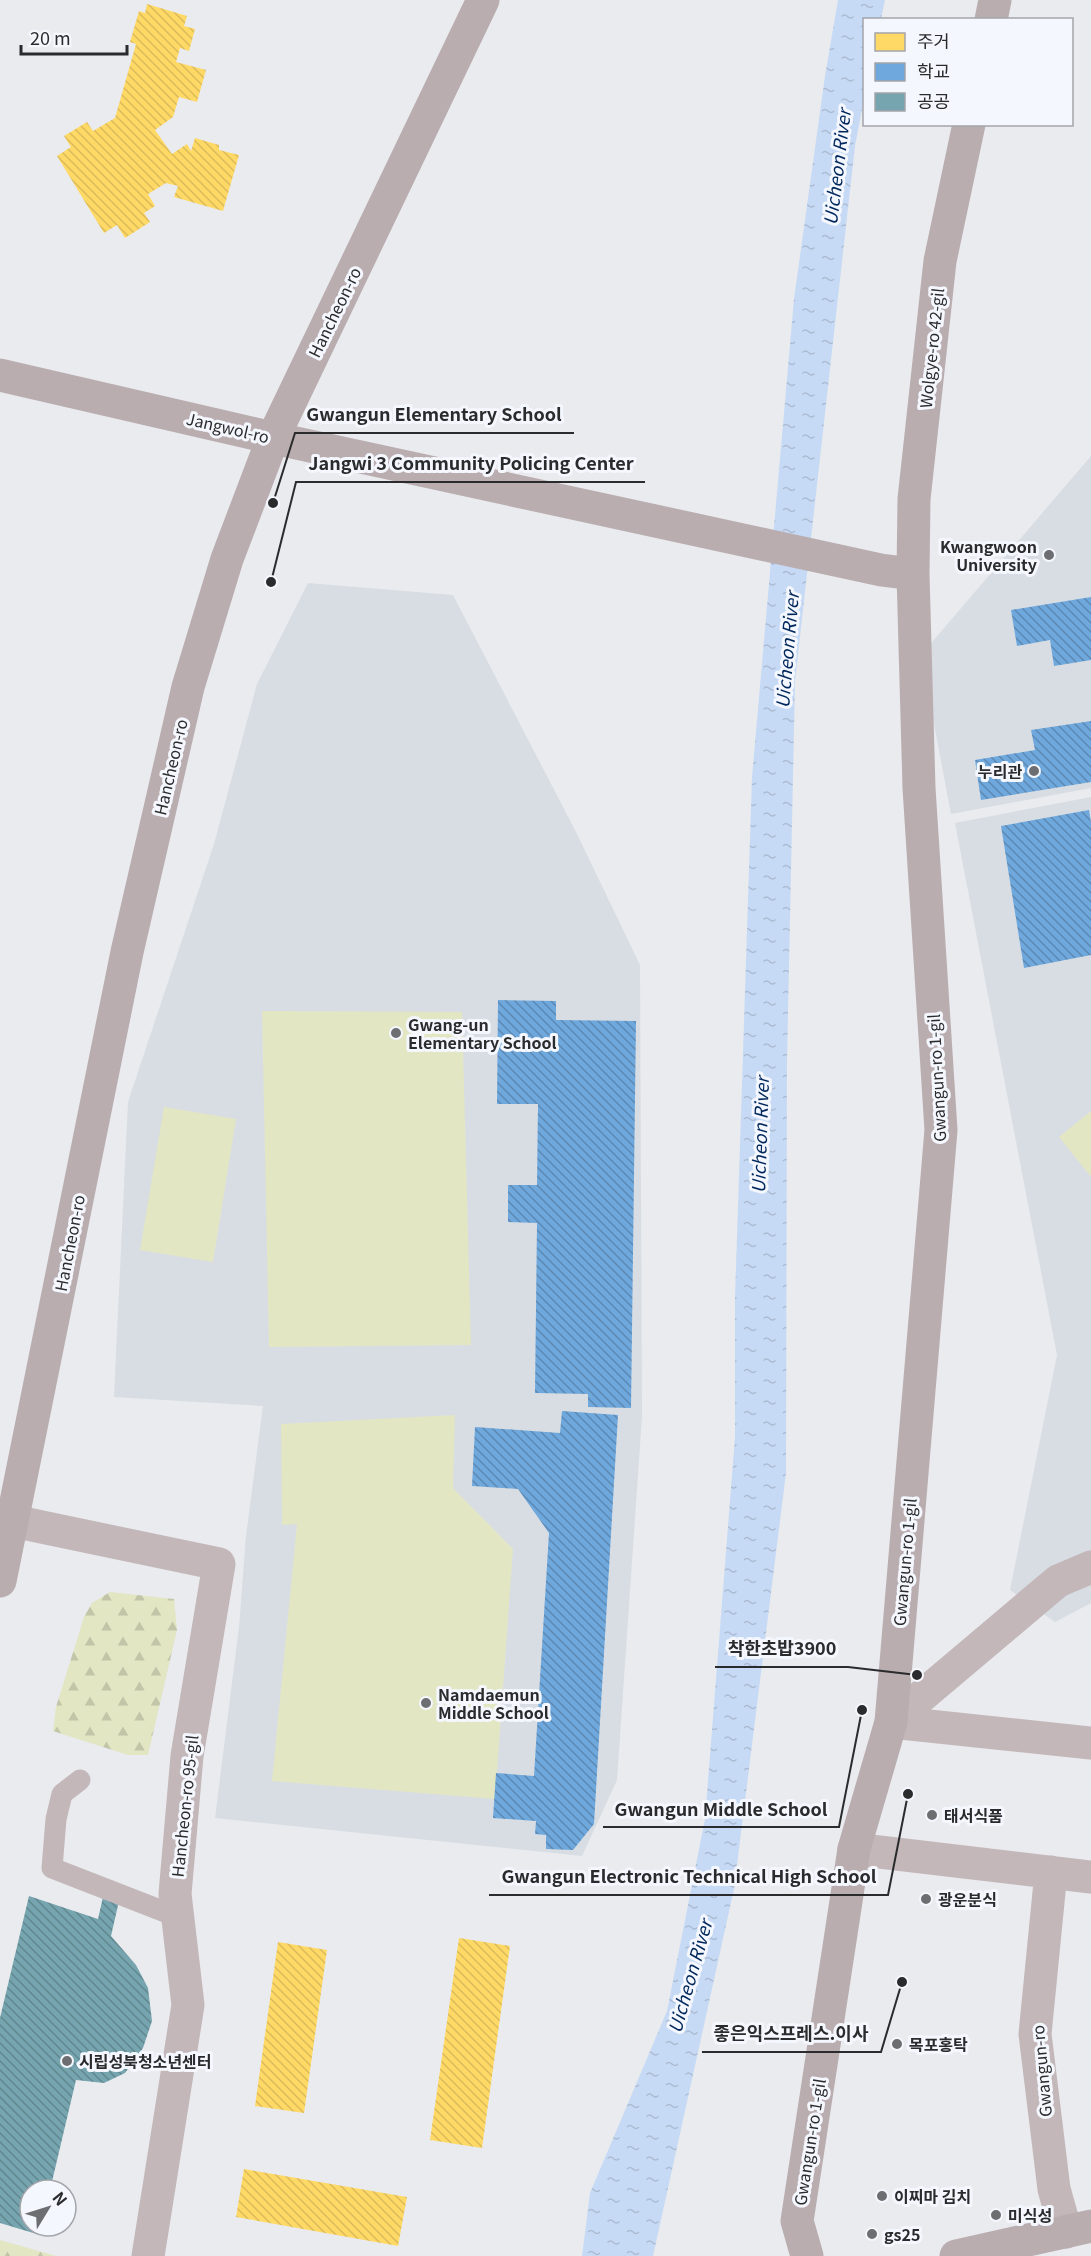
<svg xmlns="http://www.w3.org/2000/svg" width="1091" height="2256" viewBox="0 0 1091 2256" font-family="Georgia,'Noto Sans KR',serif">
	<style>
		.built { fill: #d8dde4 }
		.forest { fill: url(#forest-firs) }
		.garden { fill: #e2e6c3 }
		.water { fill: url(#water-ripples) }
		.homes { fill: url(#homes-back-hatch) }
		.schools { fill: url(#schools-back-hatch) }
		.public { fill: url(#public-back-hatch) }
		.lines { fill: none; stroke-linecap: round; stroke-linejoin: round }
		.lane { stroke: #c3b7b9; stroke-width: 21 }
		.street { stroke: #c3b7b9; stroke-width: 33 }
		.secondary { stroke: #baadb0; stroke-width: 33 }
		.poi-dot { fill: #6d6e71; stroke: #f4f7fd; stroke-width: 2 }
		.labels { text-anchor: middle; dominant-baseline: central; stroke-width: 6; stroke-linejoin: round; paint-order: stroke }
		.street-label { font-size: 16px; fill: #2a2b2d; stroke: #f4f7fd }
		.poi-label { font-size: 16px; font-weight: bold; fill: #2a2b2d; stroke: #f4f7fd; text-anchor: start }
		.water-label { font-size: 18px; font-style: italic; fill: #00285c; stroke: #f4f7fd }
		.leader { fill: none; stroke: #2a2b2d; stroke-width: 2 }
		.callout-dot { fill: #2a2b2d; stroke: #f4f7fd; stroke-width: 2 }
		.callout-label { font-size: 18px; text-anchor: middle; font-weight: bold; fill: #2a2b2d; stroke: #f4f7fd; stroke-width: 6; stroke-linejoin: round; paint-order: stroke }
	</style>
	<defs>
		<pattern id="forest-firs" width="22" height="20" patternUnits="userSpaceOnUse" patternTransform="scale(1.5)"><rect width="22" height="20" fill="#e2e6c3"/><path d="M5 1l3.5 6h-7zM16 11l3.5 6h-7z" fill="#c2c5a8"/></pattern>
		<pattern id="water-ripples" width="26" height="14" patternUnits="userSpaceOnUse" patternTransform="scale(1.5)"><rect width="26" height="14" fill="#c7daf5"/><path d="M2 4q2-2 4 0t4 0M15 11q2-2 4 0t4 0" fill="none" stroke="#abbbd2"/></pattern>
		<pattern id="homes-back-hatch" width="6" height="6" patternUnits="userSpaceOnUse" patternTransform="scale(1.5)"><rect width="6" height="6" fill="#ffd966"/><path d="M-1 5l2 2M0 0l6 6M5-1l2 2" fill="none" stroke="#dbba59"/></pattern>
		<pattern id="schools-back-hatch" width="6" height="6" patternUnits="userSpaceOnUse" patternTransform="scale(1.5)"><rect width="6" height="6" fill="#6fa8dc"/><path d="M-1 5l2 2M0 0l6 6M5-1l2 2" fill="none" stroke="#5b89b3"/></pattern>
		<pattern id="public-back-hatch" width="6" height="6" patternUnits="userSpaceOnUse" patternTransform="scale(1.5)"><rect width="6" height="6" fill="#76a5af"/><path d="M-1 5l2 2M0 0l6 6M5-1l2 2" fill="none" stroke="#61878f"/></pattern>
	</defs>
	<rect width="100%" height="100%" fill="#e9ebee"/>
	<path class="built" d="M1091,456V788L951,814L921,655Z
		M308,583L453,595L576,832L640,965L642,1416L617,1780L582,1856L215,1818L239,1627L246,1536L263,1406L114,1397L128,1102L214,844L257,684Z
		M1091,797V1603L1055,1622L1010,1590L1057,1355L955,823Z"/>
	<path class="forest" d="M110,1592L174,1599L177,1630L148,1755H128L53,1731L56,1707L84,1617L92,1603Z
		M0,2240L56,2256H0Z"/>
	<path class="garden" d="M262,1011L462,1012L471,1345L269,1347Z
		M164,1107L236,1119L213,1262L140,1250Z
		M1091,1111V1177L1059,1137Z
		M455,1415L453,1488L513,1549L495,1799L272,1781L297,1524L282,1525L281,1424Z"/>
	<path class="water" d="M838,0H885L881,19L864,20V99L855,146L795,681L787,1061L786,1473L734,1889L653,2256H582L590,2193L667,2011L705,1819L735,1437V1298L752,777L794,299L825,76Z"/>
	<path class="homes" d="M147,4L187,16L184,26L195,29L189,51L180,48L176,62L206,70L197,102L179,97L173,117L155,130L172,154L187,144L191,151L195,138L219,145V150L239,155L223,211L174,197L178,186L166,183L148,194L155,206L144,213L150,222L125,238L117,225L104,233L57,156L71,147L64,136L87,122L93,131L115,118L136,44L130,42L139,11L145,13Z
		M459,1938L510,1946L482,2148L430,2140Z
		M278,1942L327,1950L304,2113L255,2106Z
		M244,2169L407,2197L398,2246L236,2217Z"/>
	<path class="schools" d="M1091,597V660L1054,666L1050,640L1017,646L1011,610Z
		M1091,721V782L981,800L975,760L1035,750L1031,730Z
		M1089,810L1091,822V955L1024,968L1001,826Z
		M498,1000L556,1001V1020L636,1021L631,1408L588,1407V1394L535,1393L537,1223L508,1222V1185H537L538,1104H497Z
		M562,1411L618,1415L594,1824L573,1850L546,1849V1835L535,1834L536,1821L493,1818L496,1773L534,1776L549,1533L518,1489L472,1486L475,1427L560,1433Z"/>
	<path class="public" d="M29,1896L98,1919L103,1897L119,1901L111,1936L136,1965L148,1988L152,2021L143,2048L125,2073L104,2083L76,2080L50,2190H30V2226H42L40,2235L0,2223V2018Z"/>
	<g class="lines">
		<path class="lane" d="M80,1780L62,1794L56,1819L52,1868L178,1917"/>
		<path class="street" d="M13,1521L219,1564L187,1756L175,1894L188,2005L148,2256
			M891,1722L1058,1581L1091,1567
			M891,1722L1091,1743
			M854,1849L1091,1877
			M1051,1872L1035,2034L1054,2189L1066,2232"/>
		<path class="secondary" d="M991,20L995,0
			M0,375L273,438L881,570L913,574
			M0,1581L127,952L188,687L227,559L273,438L483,0
			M807,2256L797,2221L854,1849L891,1722L941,1130L919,788L913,574L914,499L940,261L969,124
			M956,2256L1091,2226"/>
	</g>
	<g class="poi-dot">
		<circle cx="1049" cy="555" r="6"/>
		<circle cx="1034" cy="771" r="6"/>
		<circle cx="396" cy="1033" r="6"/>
		<circle cx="426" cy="1703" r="6"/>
		<circle cx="932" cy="1815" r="6"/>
		<circle cx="926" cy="1899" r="6"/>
		<circle cx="897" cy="2044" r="6"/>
		<circle cx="67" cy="2061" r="6"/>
		<circle cx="882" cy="2196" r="6"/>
		<circle cx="996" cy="2215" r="6"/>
		<circle cx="872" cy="2234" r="6"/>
	</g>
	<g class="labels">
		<g class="street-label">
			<text transform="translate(334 312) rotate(-64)">Hancheon-ro</text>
			<text transform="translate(931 348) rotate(-84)">Wolgye-ro 42-gil</text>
			<text transform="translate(228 427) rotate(13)">Jangwol-ro</text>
			<text transform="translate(170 767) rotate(-77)">Hancheon-ro</text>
			<text transform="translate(936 1078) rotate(-93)">Gwangun-ro 1-gil</text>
			<text transform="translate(69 1243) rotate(-79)">Hancheon-ro</text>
			<text transform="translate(904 1562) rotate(-85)">Gwangun-ro 1-gil</text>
			<text transform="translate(184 1806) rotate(-84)">Hancheon-ro 95-gil</text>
			<text transform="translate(1041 2071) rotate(-95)">Gwangun-ro</text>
			<text transform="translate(809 2142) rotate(-81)">Gwangun-ro 1-gil</text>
		</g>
		<g class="poi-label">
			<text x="1037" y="546" text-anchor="end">Kwangwoon<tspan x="1037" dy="18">University</tspan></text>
			<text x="1022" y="771" text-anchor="end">누리관</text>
			<text x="408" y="1024">Gwang-un<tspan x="408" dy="18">Elementary School</tspan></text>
			<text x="438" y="1694">Namdaemun<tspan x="438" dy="18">Middle School</tspan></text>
			<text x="944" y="1815">태서식품</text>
			<text x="938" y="1899">광운분식</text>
			<text x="909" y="2044">목포홍탁</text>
			<text x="79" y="2061">시립성북청소년센터</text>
			<text x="894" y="2196">이찌마 김치</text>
			<text x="1008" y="2215">미식성</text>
			<text x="884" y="2234">gs25</text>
		</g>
		<g class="water-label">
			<text transform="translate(836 167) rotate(-83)">Uicheon River</text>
			<text transform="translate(786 650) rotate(-85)">Uicheon River</text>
			<text transform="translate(759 1135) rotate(-88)">Uicheon River</text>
			<text transform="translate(689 1976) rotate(-74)">Uicheon River</text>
		</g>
	</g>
	<path class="leader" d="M273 503L295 433H574M271 582L296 482H645M917 1675L848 1667H715M862 1710L839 1827H603M908 1794L888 1895H489M902 1982L881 2052H702"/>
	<g class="callout-dot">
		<circle cx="273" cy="503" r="6"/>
		<circle cx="271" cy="582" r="6"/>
		<circle cx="917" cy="1675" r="6"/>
		<circle cx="862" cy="1710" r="6"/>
		<circle cx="908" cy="1794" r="6"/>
		<circle cx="902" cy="1982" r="6"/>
	</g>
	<g class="callout-label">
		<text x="434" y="421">Gwangun Elementary School</text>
		<text x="471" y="470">Jangwi 3 Community Policing Center</text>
		<text x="782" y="1655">착한초밥3900</text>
		<text x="721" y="1816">Gwangun Middle School</text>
		<text x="689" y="1883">Gwangun Electronic Technical High School</text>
		<text x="791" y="2040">좋은익스프레스.이사</text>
	</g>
	<rect x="863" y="18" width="210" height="108" fill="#f4f7fd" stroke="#a3a5aa" stroke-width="1.5"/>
	<rect x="875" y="33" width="30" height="18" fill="#ffd966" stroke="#a3a5aa" stroke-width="1.5"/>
	<text x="917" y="48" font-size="18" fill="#2a2b2d">주거</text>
	<rect x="875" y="63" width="30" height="18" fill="#6fa8dc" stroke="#a3a5aa" stroke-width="1.5"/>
	<text x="917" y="78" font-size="18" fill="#2a2b2d">학교</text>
	<rect x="875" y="93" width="30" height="18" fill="#76a5af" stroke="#a3a5aa" stroke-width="1.5"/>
	<text x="917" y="108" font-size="18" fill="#2a2b2d">공공</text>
	<g transform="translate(48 2208) rotate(52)"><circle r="28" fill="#f4f7fd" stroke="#a3a5aa" stroke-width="1.5"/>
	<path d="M0-4.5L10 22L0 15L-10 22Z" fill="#6d6e71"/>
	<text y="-9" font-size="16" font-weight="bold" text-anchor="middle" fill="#2a2b2d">N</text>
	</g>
	<path d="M21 45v9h106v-9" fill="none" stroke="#2a2b2d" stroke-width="3"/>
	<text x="30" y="45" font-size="18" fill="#2a2b2d" stroke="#f4f7fd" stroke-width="4.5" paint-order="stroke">20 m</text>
</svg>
